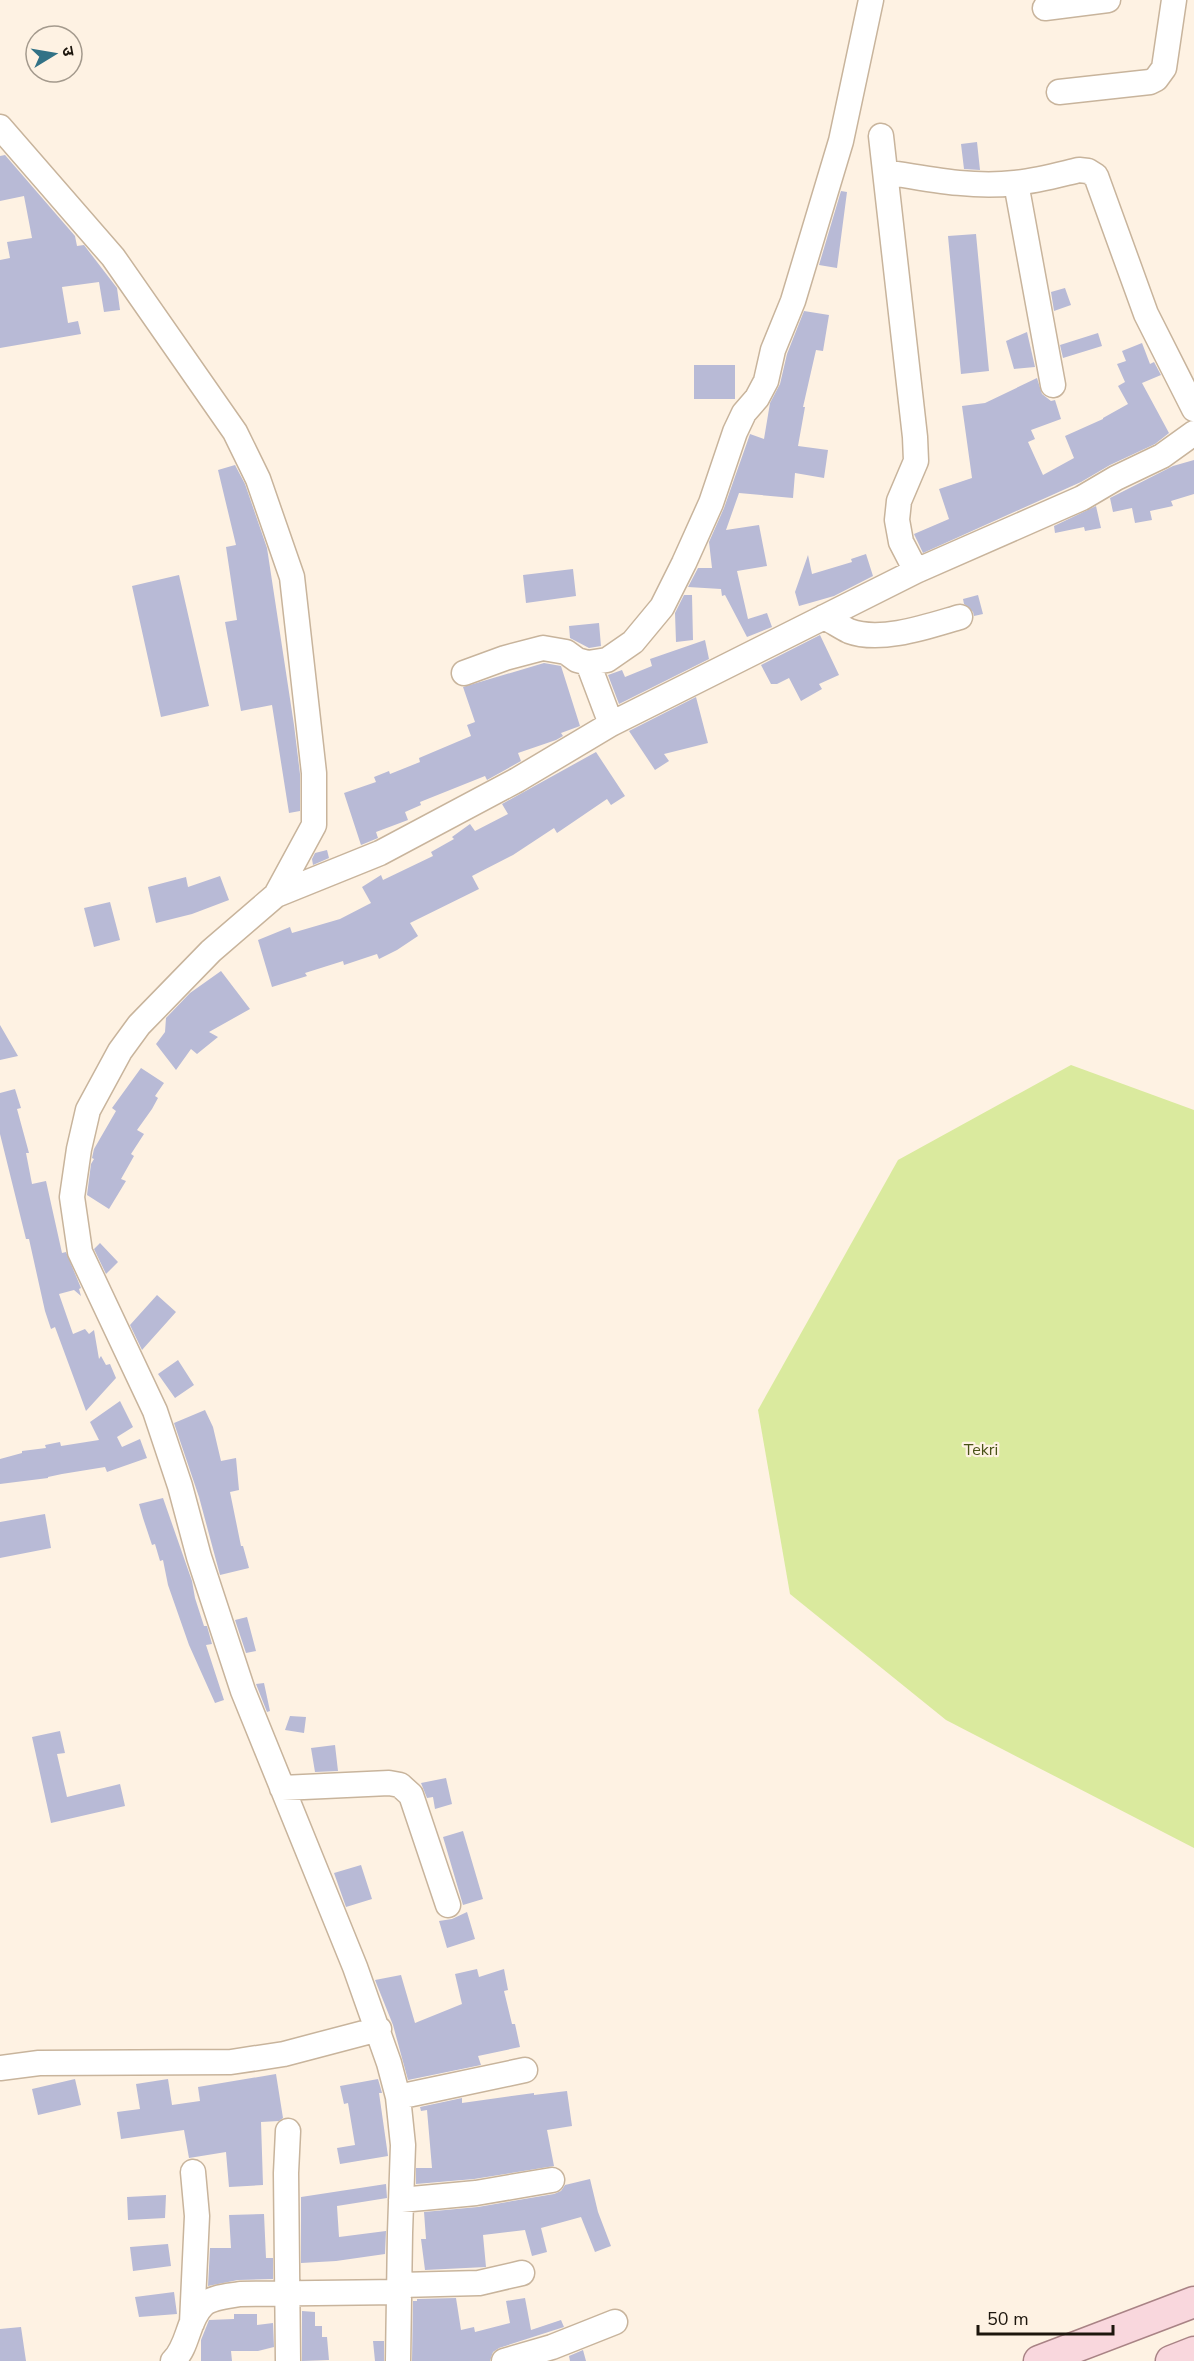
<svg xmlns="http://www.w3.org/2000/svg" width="1194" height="2361" viewBox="0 0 1194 2361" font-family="'Nunito Sans','Noto Sans Devanagari',sans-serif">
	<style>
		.green { fill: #daea9e }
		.building { fill: #b8bad6 }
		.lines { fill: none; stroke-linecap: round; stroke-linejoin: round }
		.minor-casing { stroke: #c8b49c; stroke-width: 27 }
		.major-casing { stroke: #a98385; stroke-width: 33 }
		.minor { stroke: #fff; stroke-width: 24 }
		.major { stroke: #f9d7dd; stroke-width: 30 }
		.labels { text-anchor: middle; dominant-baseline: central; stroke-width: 4.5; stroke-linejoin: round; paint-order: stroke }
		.park-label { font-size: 16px; fill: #495217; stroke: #fef2e3 }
	</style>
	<rect width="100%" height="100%" fill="#fef2e3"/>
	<path class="green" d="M1071,1065L1194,1110V1848L946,1720L790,1594L758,1410L898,1160Z"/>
	<path class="building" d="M977,142L980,170L964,169L961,144Z
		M5,155L75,236L77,246L84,245L117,288L120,310L104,312L99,282L62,287L68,323L78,321L81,334L0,348V260L10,258L7,242L32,238L24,196L0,201V156Z
		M841,191L847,192L837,268L819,265Z
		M976,234L989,371L961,374L948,236Z
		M1065,288L1071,305L1054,311L1051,292Z
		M804,311L829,315L823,351L816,350L803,407H805L798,446L828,450L824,478L795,473L793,498L739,493L726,530L759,525L767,566L737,571L748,619L767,613L772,627L747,637L725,595L722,596L721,589L688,587L698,568H712L709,542L724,508L750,434L764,439L770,403L780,384L787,354Z
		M1027,332L1035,367L1014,369L1006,341Z
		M1098,333L1102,346L1063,358L1060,345Z
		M1142,343L1150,364L1154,362L1161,375L1142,383L1169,433L1155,444L1110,465L1081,482L923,553L914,534L949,519L939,489L972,478L962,406L985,403L1037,378L1042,394L1051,401L1055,400L1061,419L1031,430L1035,439L1028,442L1043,475L1074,458L1065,436L1103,419V418L1128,404L1118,386L1125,382L1117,364L1126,361L1122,351Z
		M694,365H735V399H694Z
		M1194,460V494L1171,501L1173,506L1150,511L1152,520L1135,523L1132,508L1113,512L1110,498L1173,466Z
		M235,465L245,484L267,548L294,725L300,774V811L289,813L272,705L241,711L225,622L237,620L226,547L236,545L218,470Z
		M1096,506L1101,528L1085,531L1084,527L1055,533L1054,526Z
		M866,554L873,576L834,596L799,606L795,592L808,555L812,574L852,562L851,559Z
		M573,569L576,596L526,603L523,575Z
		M179,575L209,706L161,717L132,586Z
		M684,595H692L693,640L676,642L675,613Z
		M978,595L983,614L974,616L973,612L964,604L963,599Z
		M599,623L601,646L589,648L570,638L569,626Z
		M820,635L839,675L819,684L822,689L801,701L789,678L777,684H771L761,665Z
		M705,640L709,659L619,704L608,675L622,670L625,677L652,666L650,659Z
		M544,663L561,666L580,726L561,733L563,736L556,740L518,753L521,761L487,780L485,776L420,802L421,805L405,812L408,820L376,832L378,838L361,845L344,793L376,782L374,777L389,771L390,774L420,762L419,758L471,736L467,725L475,722L463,687Z
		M696,697L708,743L664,754L669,761L655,770L629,731Z
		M596,752L625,796L611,805L607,799L557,833L554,828L513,855L472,876L479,889L410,923L418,936L397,950L379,959L377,954L344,965L343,961L305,973L307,976L272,987L258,940L290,927L292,933L340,919L371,903L362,887L381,875L383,880L433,856L431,852L454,839L452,837L470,824L475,831L508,814L502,804Z
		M327,850L329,858L313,865L312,859L315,853Z
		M220,876L229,900L192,914L156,923L148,887L186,877L188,887Z
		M110,902L120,940L94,947L84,908Z
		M221,971L250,1009L209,1032L218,1037L197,1054L191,1049L176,1070L156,1044L165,1032L166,1018L190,993Z
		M0,1025L18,1056L0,1060Z
		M141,1068L164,1083L155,1096L158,1098L152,1109L137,1130L144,1134L131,1154L134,1156L121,1179L126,1181L109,1209L87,1195L91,1164L94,1159L92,1158L94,1149L116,1111L112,1108Z
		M15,1089L21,1108L17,1109L29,1153H26L32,1184L46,1181L62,1253L66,1252L81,1288L79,1289L81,1296L74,1290L59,1294L67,1317L73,1334L85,1329L89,1334L94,1330L99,1359L101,1356L106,1365L110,1364L116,1378L86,1411L55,1327L51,1329L45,1311L29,1239H26L0,1134V1093Z
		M100,1243L118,1262L106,1274L94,1249Z
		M157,1295L176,1312L142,1350L130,1325Z
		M178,1360L194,1385L175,1398L158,1374Z
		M120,1401L133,1427L117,1437L122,1447L140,1439L147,1458L107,1472L105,1467L62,1474L48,1477V1478L0,1484V1459L22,1453V1451L46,1448L45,1445L60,1442L61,1446L99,1440L90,1422Z
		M205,1410L213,1427L221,1461L236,1458L239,1490L230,1492L241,1546H243L249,1568L220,1575L199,1497L174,1423Z
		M163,1498L192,1581L195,1598L204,1626H207L212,1644L206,1645L224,1700L215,1703L189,1645L168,1585L163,1560L160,1561L155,1544L152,1545L143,1518L139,1504Z
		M45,1514L51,1548L0,1558V1522Z
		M247,1617L256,1651L246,1653L235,1620Z
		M264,1683L270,1711L267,1712L256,1684Z
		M290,1716L306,1717L304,1733L285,1730Z
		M60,1731L65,1753L57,1754L67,1797L120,1784L125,1806L51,1823L32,1737Z
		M335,1745L338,1771L315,1772L311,1748Z
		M446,1778L452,1804L435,1809L433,1797L427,1798L421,1783Z
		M463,1831L483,1899L463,1905L443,1837Z
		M361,1865L372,1899L346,1907L334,1873Z
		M467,1912L475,1939L447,1948L439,1921L452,1919Z
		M477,1969L479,1977L504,1969L508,1990L504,1991L512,2024H515L520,2047L478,2056L481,2065L408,2080L393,2025L375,1980L401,1975L415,2023L462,2004L455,1974Z
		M276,2074L283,2118L279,2121L261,2122L263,2185L229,2187L226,2152L189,2158L184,2130L121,2139L117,2112L140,2109L136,2084L168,2079L172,2105L200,2101L198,2087Z
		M75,2079L81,2105L38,2115L32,2089Z
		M378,2079L382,2093H379L388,2156L340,2164L337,2148L355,2145L348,2103L344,2104L340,2086Z
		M567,2091L572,2126L547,2130L554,2166L474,2179L416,2184V2168H432L427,2110L421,2111L420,2107L462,2098V2103L534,2093V2095Z
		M590,2179L598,2212L611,2246L595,2252L581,2217L541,2228L547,2252L532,2256L525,2230L483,2235L486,2267L425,2270L421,2239H426L424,2212L478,2207L554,2194L561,2191L565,2185Z
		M386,2184L387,2198L337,2206L339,2237L386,2231L385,2254L336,2261L301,2263V2197Z
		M166,2195L165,2218L128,2220L127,2197Z
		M264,2214L266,2258H273V2279L238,2280L208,2286L210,2248H231L229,2215Z
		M168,2244L171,2266L133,2271L130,2247Z
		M174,2292L177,2314L139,2317L135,2297Z
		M456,2298L461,2330L474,2327L475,2332L510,2323L506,2301L525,2298L531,2330L561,2320L564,2327L499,2348L493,2352L490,2361H412L413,2301H417V2299Z
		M302,2311L315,2312V2326H322V2337H327L329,2360L302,2361Z
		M234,2314H257V2325L273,2323L274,2347L258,2351H231L232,2361H201V2340L209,2320L234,2319Z
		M21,2327L26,2361H0V2329Z
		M373,2341H384V2361H375Z
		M583,2350L586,2361H570L569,2356Z"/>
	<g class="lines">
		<g class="minor-casing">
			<path id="minor" d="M1045,8L1108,0
				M1059,92L1150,82L1156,79L1164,68L1174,0
				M0,127L113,257L235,432L258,479L292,577L314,773V825L276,895
				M881,136L915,437L916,461L899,501L897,520L901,542L916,571
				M886,172C929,179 971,188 1015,183C1037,181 1058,175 1079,170L1088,171L1096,176L1146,314L1194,409
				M1016,183L1053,385
				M824,617C832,621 841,627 849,631C881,643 929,626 960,617
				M588,663L611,724
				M464,673L505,658L543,648L566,652L577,660L588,663L607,660L633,642L662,607L684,563L711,503L735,432L744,413L757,398L766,381L773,350L793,301L841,141L871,0
				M282,1788L389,1783L400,1785L411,1795L448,1905
				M0,2068L39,2063L231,2062L284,2054L379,2029
				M398,2097L525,2070
				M401,2200L476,2193L552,2180
				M400,2285L479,2283L522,2273
				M192,2323L197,2216L193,2172
				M173,2361C189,2346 187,2320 203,2305C211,2297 229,2296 240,2294L400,2292
				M288,2361L286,2173L288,2131
				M398,2361L400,2233L403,2145L398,2097L389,2063L355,1967L243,1691L199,1557L180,1486L155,1411L80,1252L72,1197L79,1149L88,1110L120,1051L139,1025L211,951L276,895L380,853L517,780L611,724L916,571L1082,498L1116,478L1162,456L1194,433
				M504,2361L552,2347L615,2322"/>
		</g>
		<g class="major-casing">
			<path id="major" d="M1039,2361L1194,2302
				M1171,2361L1194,2352"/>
		</g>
		<use href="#minor" class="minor"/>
		<use href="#major" class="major"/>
	</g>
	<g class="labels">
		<g class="park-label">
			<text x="981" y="1450">Tekri</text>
		</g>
	</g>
	<g transform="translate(54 54) rotate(79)"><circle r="28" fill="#fef2e3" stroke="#a49a8d" stroke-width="1.5"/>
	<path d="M0-4.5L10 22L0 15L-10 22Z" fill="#327286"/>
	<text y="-9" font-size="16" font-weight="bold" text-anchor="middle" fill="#1d160d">उ</text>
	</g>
	<path d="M978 2325v9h135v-9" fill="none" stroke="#1d160d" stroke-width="3"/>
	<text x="987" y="2325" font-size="18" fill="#1d160d" stroke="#fef2e3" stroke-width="4.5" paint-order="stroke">50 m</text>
</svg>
